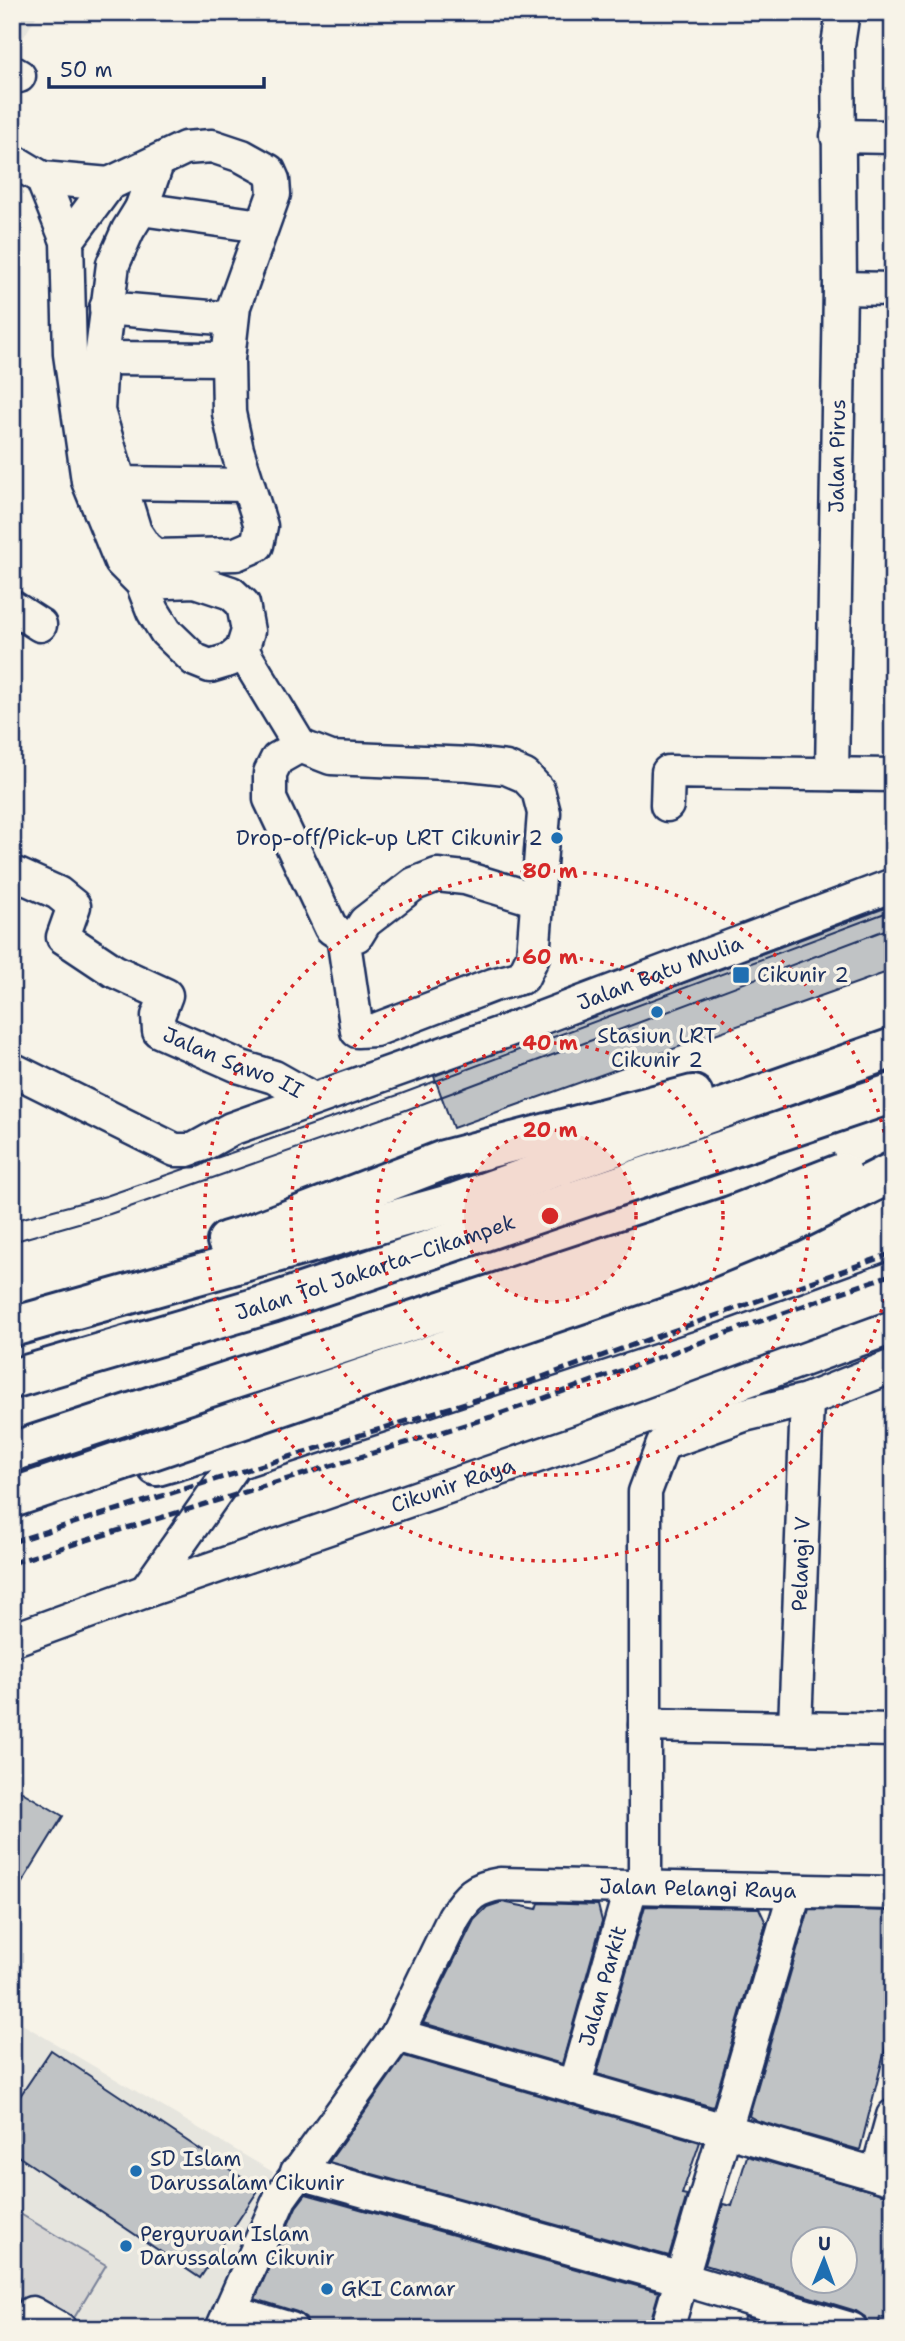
<svg xmlns="http://www.w3.org/2000/svg" width="905" height="2341" viewBox="0 0 905 2341" font-family="'Shantell Sans',sans-serif">
	<style>
		.built { fill: #e6e5de }
		.green { fill: #d7d6d4; stroke: #798299; stroke-width: 2 }
		.building { fill: #c0c3c5; stroke: #1b2f5e; stroke-width: 2; fill-rule: evenodd }
		.lines { fill: none; stroke-linecap: round; stroke-linejoin: round }
		.minor-casing { stroke: #1b2f5e; stroke-width: 37 }
		.highway-casing { stroke: #1b2f5e; stroke-width: 44 }
		.minor { stroke: #f7f3e8; stroke-width: 32 }
		.highway { stroke: #f7f3e8; stroke-width: 38 }
		.tram { stroke: #1b2f5e; stroke-width: 2 }
		.rail { stroke: #1b2f5e; stroke-width: 5; stroke-dasharray: 10 5; stroke-linecap: butt }
		.highway-bridge-casing { stroke: #1b2f5e; stroke-width: 44; stroke-linecap: butt }
		.highway-bridge { stroke: #f7f3e8; stroke-width: 38 }
		.ring { fill: none; stroke: #d62828; stroke-width: 3.5; stroke-dasharray: 3.5 7 }
		.poi-dot { fill: #1f6fb2; stroke: #f7f3e8; stroke-width: 2.5 }
		.labels { text-anchor: middle; dominant-baseline: central; stroke-width: 7; stroke-linejoin: round; paint-order: stroke }
		.street-label { font-size: 21px; fill: #1b2f5e; stroke: #f7f3e8 }
		.poi-label { font-size: 21px; fill: #1b2f5e; stroke: #f7f3e8; text-anchor: start }
		.centre { fill: #d62828; stroke: #f7f3e8; stroke-width: 3.5 }
		.ring-label { font-size: 21px; text-anchor: middle; font-weight: bold; fill: #d62828; stroke: #f7f3e8; stroke-width: 7; stroke-linejoin: round; paint-order: stroke }
	</style>
	<rect width="100%" height="100%" fill="#f7f3e8"/>
	<filter id="ink" filterUnits="userSpaceOnUse"><feTurbulence type="fractalNoise" baseFrequency=".0143" numOctaves="2"/><feDisplacementMap in="SourceGraphic" scale="14" xChannelSelector="R" yChannelSelector="G"/><feConvolveMatrix kernelMatrix="1 2 1 2 8 2 1 2 1" color-interpolation-filters="sRGB"/></filter>
	<g filter="url(#ink)">
		<path class="built" d="M12,12H39L12,56Z
			M12,2018L273,2172L204,2329H12Z"/>
		<path class="green" d="M12,2209L106,2265L68,2328L12,2294Z"/>
		<path class="building" d="M893,905V970L453,1128L434,1076Z
			M12,1786L63,1816L12,1899Z
			M502,1902L537,1909L539,1903L598,1905L602,1921L562,2064L423,2023L474,1920L487,1907Z
			M645,1906L759,1908L766,1923L713,2107L597,2074Z
			M809,1909L893,1911V2018L860,2150L758,2121L749,2116Z
			M51,2050L259,2189L200,2278L12,2152V2108Z
			M404,2056L700,2142L682,2194L687,2195L669,2256L329,2162Z
			M747,2156L893,2197V2321L880,2317L878,2329H869L865,2317L856,2311L705,2265L723,2204L732,2206ZM803,2239H845V2281H803Z
			M306,2194L659,2292L648,2329H309L305,2317L297,2312L255,2299L296,2207Z
			M745,2317L785,2329H741Z"/>
		<g class="lines">
			<g class="minor-casing">
				<g id="minor">
					<path d="M12,72L19,76"/>
					<path d="M837,136L893,137"/>
					<path d="M12,160L42,178L67,241L70,354L88,481L121,562L142,583L153,611L166,632L195,660L210,666L230,660L242,650L248,631L243,604L231,593L195,581L142,583"/>
					<path d="M42,178L109,184"/>
					<path d="M141,209L261,226"/>
					<path d="M67,241L109,184L185,148L212,146L242,156L269,171L273,180L274,194L234,306L228,359L229,413L237,450L261,526L257,545L236,554L156,556L145,547L135,532L98,411L101,358L113,264L128,230L141,209L158,161"/>
					<path d="M840,288L893,289"/>
					<path d="M106,308L232,319"/>
					<path d="M101,358L228,359"/>
					<path d="M119,483L248,485"/>
					<path d="M12,607L40,625"/>
					<path d="M242,650L300,746"/>
					<path id="s1" d="M832,774L840,288L838,45L843,12"/>
					<path d="M667,805L668,772L893,775"/>
					<path id="s2" d="M12,875H18L58,893L74,906L63,937L114,971L166,995L158,1016L159,1031L241,1067L274,1077L313,1099"/>
					<path d="M343,936L357,1031L375,1030L493,985L523,977L533,956L544,813L538,790L525,776L506,768L470,764L331,758L300,746L277,759L270,773V799L331,928L343,936L357,935L365,922L414,884L437,875L465,878L537,900"/>
					<path id="s3" d="M12,1069L175,1150H193L231,1129L509,1030L893,885"/>
					<path d="M146,1591L236,1463L714,1306L893,1241"/>
					<path id="s4" d="M12,1640L146,1591L581,1441L893,1327"/>
					<path d="M645,1725L893,1730"/>
					<path id="s5" d="M795,1728L807,1400"/>
					<path d="M645,1887V1492L663,1444L744,1415L807,1400L893,1366"/>
					<path d="M397,2035L893,2179"/>
					<path id="s6" d="M574,2087L631,1887"/>
					<path d="M297,2172L682,2279L851,2329"/>
					<path d="M877,2174L893,2116"/>
					<path d="M230,2311L291,2329"/>
					<path d="M22,2329L32,2313L60,2329"/>
					<path id="s7" d="M222,2329L280,2198L397,2035L454,1917C467,1896 475,1888 500,1884L893,1893"/>
					<path d="M667,2329L795,1891"/>
				</g>
			</g>
			<g class="highway-casing">
				<g id="highway">
					<path d="M227,1241L254,1233L444,1160L693,1095"/>
					<path d="M12,1327L457,1202L893,1048"/>
					<path id="s8" d="M12,1379L272,1303L893,1093"/>
					<path d="M157,1466L236,1443L797,1253L893,1212"/>
				</g>
			</g>
			<use href="#minor" class="minor"/>
			<use href="#highway" class="highway"/>
			<path class="tram" d="M12,1221L106,1196L401,1094L893,910
				M12,1242L110,1214L406,1110L893,927"/>
			<path class="rail" d="M12,1542L491,1395L893,1253
				M12,1563L491,1417L893,1274"/>
			<g class="highway-bridge-casing">
				<path id="highway-bridge" d="M12,1452L731,1216L842,1173
					M12,1498L676,1271L789,1224L893,1172"/>
			</g>
			<use href="#highway-bridge" class="highway-bridge"/>
		</g>
	</g>
	<circle cx="550" cy="1216" r="86" fill="#d62828" fill-opacity=".12"/>
	<g class="ring">
		<circle cx="550" cy="1216" r="86"/>
		<circle cx="550" cy="1216" r="173"/>
		<circle cx="550" cy="1216" r="259"/>
		<path d="M892 1258A345 345 0 1 1 892 1174"/>
	</g>
	<g class="poi-dot">
		<circle cx="557" cy="838" r="7"/>
		<rect x="732" y="966" width="18" height="18" rx="3.5"/>
		<circle cx="657" cy="1012" r="7"/>
		<circle cx="136" cy="2171" r="7"/>
		<circle cx="126" cy="2246" r="7"/>
		<circle cx="327" cy="2289" r="7"/>
	</g>
	<g class="labels">
		<g class="street-label">
			<text stroke="none"><textPath href="#s1" startOffset="318">Jalan Pirus</textPath></text>
			<text stroke="none"><textPath href="#s3" startOffset="700">Jalan Batu Mulia</textPath></text>
			<text stroke="none"><textPath href="#s2" startOffset="340">Jalan Sawo II</textPath></text>
			<text stroke="none"><textPath href="#s8" startOffset="380">Jalan Tol Jakarta–Cikampek</textPath></text>
			<text stroke="none"><textPath href="#s4" startOffset="467">Cikunir Raya</textPath></text>
			<text stroke="none"><textPath href="#s5" startOffset="164">Pelangi V</textPath></text>
			<text stroke="none"><textPath href="#s7" startOffset="732">Jalan Pelangi Raya</textPath></text>
			<text stroke="none"><textPath href="#s6" startOffset="105">Jalan Parkit</textPath></text>
		</g>
		<g class="poi-label">
			<text x="543" y="838" text-anchor="end">Drop-off/Pick-up LRT Cikunir 2</text>
			<text x="757" y="975">Cikunir 2</text>
			<text x="657" y="1036" text-anchor="middle">Stasiun LRT<tspan x="657" dy="24">Cikunir 2</tspan></text>
			<text x="150" y="2159">SD Islam<tspan x="150" dy="24">Darussalam Cikunir</tspan></text>
			<text x="140" y="2234">Perguruan Islam<tspan x="140" dy="24">Darussalam Cikunir</tspan></text>
			<text x="341" y="2289">GKI Camar</text>
		</g>
	</g>
	<circle cx="550" cy="1216" r="10" class="centre"/>
	<g class="ring-label">
		<text x="550" y="878">80 m</text>
		<text x="550" y="964">60 m</text>
		<text x="550" y="1050">40 m</text>
		<text x="550" y="1137">20 m</text>
	</g>
	<rect width="905" height="2341" fill="none" stroke="#f7f3e8" stroke-width="42"/>
	<rect x="21" y="21" width="863" height="2299" fill="none" stroke="#1b2f5e" stroke-width="2.5" filter="url(#ink)"/>
	<g transform="translate(824 2260) rotate(1)"><circle r="33" fill="#f7f3e8" stroke="#9fa5b1" stroke-width="2"/>
	<path d="M0-5L12 26L0 18L-12 26Z" fill="#1f6fb2"/>
	<text y="-10" font-size="19" font-weight="bold" text-anchor="middle" fill="#1b2f5e">U</text>
	</g>
	<path d="M49 77v10h215v-10" fill="none" stroke="#1b2f5e" stroke-width="3.5"/>
	<text x="60" y="77" font-size="21" fill="#1b2f5e" stroke="#f7f3e8" stroke-width="5" paint-order="stroke">50 m</text>
</svg>
